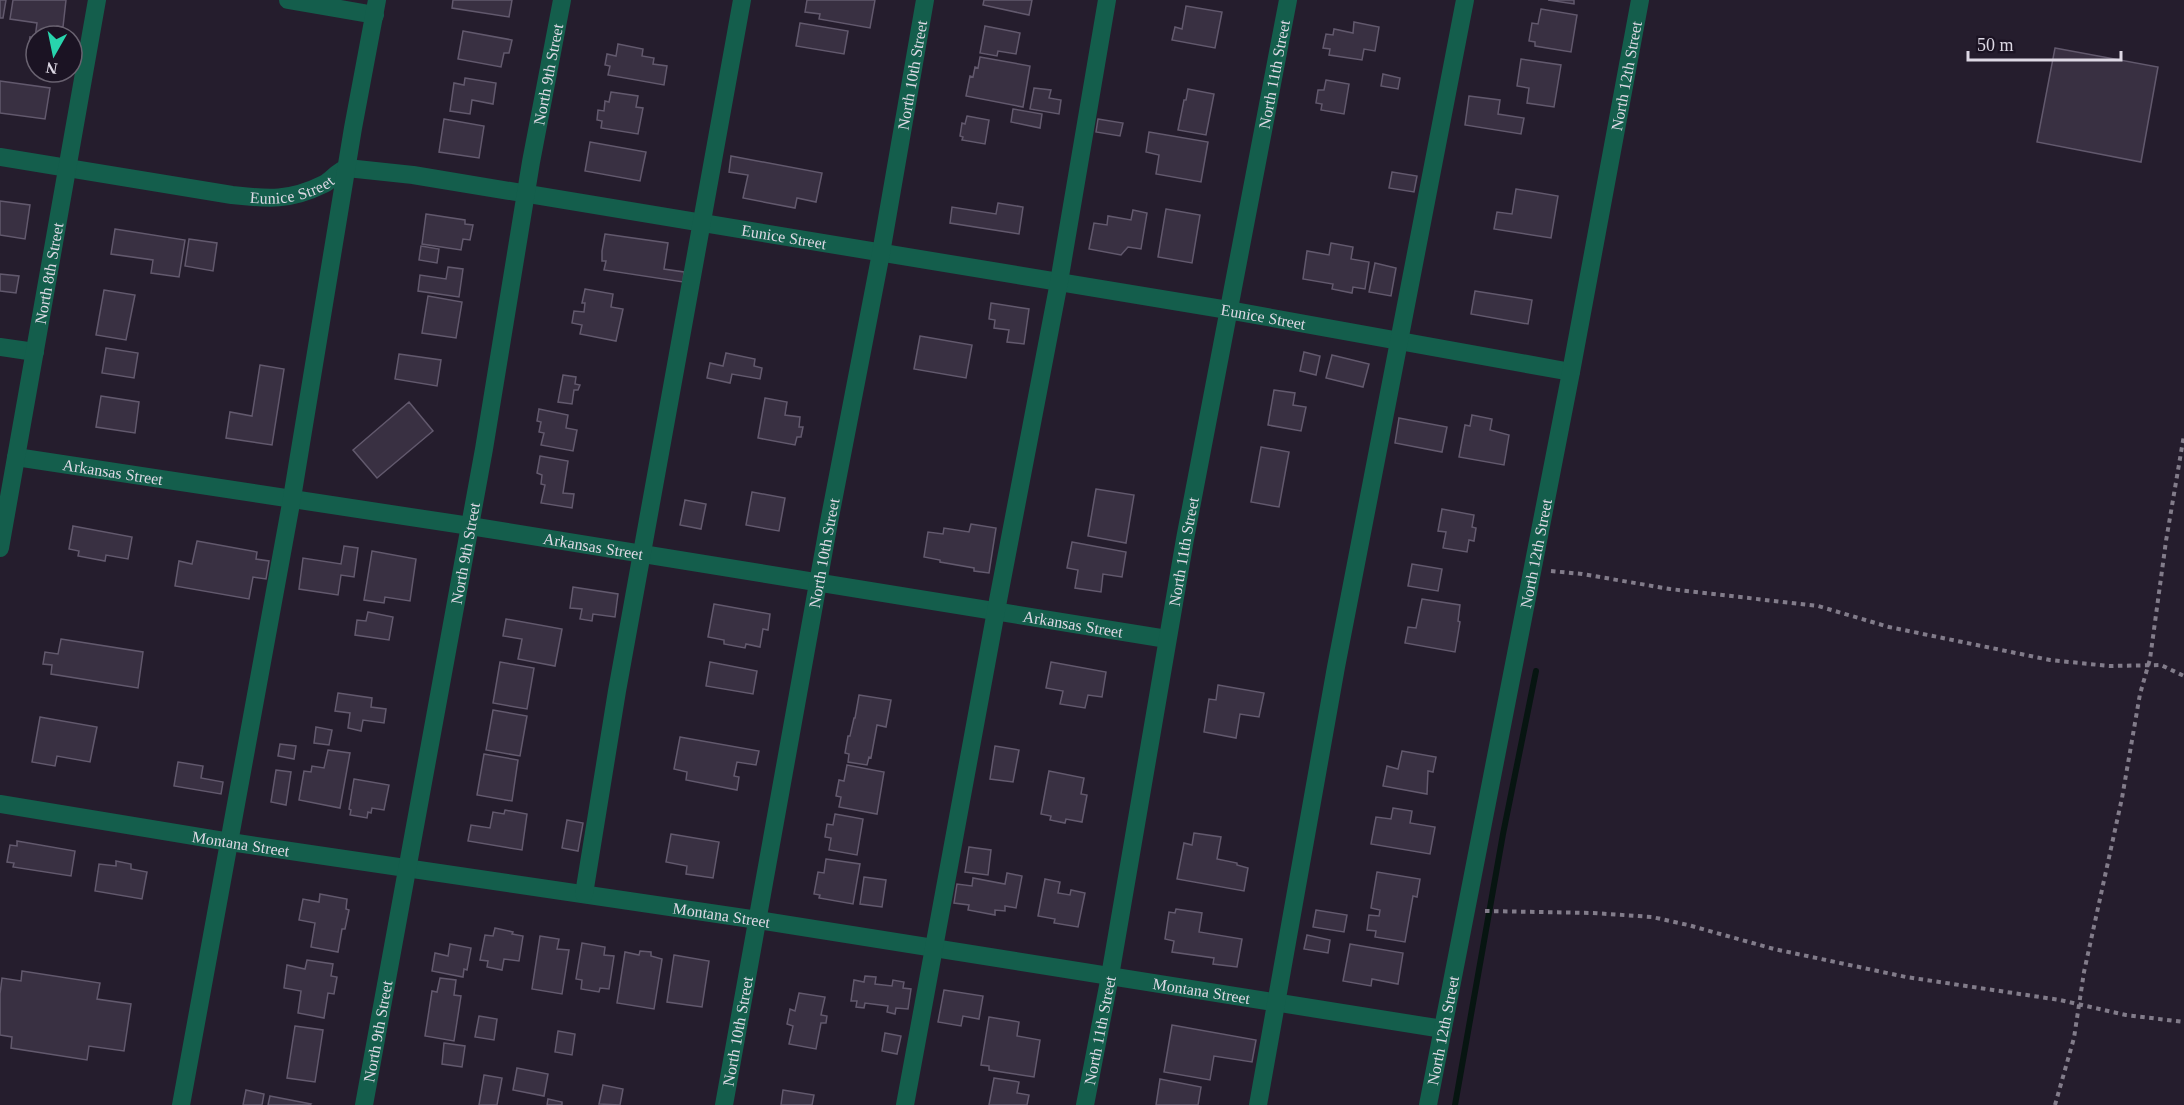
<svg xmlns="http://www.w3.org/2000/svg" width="2184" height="1105" viewBox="0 0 2184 1105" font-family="Georgia,serif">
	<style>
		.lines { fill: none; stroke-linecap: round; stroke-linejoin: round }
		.stream { stroke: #071511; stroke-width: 6 }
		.building { fill: #393042; stroke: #62596d; stroke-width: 1.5 }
		.path { stroke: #827c8a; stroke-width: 4; stroke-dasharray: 4.5 4.5; stroke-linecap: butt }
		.minor { stroke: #145e4c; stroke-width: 18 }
		.labels { text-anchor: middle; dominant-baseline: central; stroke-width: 5; stroke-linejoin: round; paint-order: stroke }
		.street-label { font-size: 16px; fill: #ddd8e4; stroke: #1b1323 }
	</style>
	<rect width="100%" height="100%" fill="#251d2d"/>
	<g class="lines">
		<path class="stream" d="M1455,1105L1503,834L1536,671"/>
	</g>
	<path class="building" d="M0,0H6L3,18H0Z
		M13,0H66L63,27L57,26L56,36H36V52L28,51L30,37L35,38L37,23L10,19Z
		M453,0H512L509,17L452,8Z
		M807,0H875L870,28L819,19L820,14L805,12Z
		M984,0H1032L1029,15L983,5Z
		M1548,0H1574V4Z
		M1186,6L1222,12L1215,48L1172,40L1175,27L1182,29Z
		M1541,9L1577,15L1571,52L1535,46V42L1529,41L1532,23L1538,24Z
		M1354,22L1379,27L1375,51L1364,49L1362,60L1329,55L1330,49L1323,48L1326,34L1333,35L1334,29L1353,33Z
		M800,23L848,31L844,54L796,46Z
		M985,26L1020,33L1016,54L998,51L997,56L980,53Z
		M463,31L512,40L509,53H504L501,67L458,59Z
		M618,44L643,49L642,56L654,58L653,64L667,66L664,85L608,75L610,66L605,65L607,54L616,56Z
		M2055,48L2158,67L2141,162L2037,142Z
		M980,57L1030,66L1023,107L966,96L970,76L973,77L975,67L978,68Z
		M1521,59L1561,65L1554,107L1527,103L1529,88L1517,86Z
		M1383,74L1400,78L1398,89L1381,86Z
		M465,78L496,83L493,104L472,100L470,114L450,111L454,83L464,85Z
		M1326,80L1349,84L1344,114L1321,110L1322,104L1316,103L1318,90H1324Z
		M0,81L50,88L45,119L0,113Z
		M1034,88L1051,90L1049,98L1061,100L1059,114L1030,109Z
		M1188,89L1214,94L1206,135L1178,130L1184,100H1186Z
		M611,92L638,96L636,107L643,108L638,134L601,128L602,121L597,120L598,110L604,111L605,101L609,102Z
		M1469,96L1500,100L1498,114L1524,118L1521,134L1465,125Z
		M1013,109L1042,114L1040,128L1011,122Z
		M967,116L989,120L985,144L962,140L963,137L960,136L962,123L965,124Z
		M444,119L484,126L479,158L439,152Z
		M1098,119L1123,123L1120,136L1096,132Z
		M1149,132L1208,142L1201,182L1156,174L1159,155L1146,152Z
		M590,142L646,152L640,181L585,171Z
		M731,156L822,173L816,202L797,198L795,208L743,198L748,175L729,172Z
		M1392,172L1417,176L1414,192L1389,188Z
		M1516,189L1558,196L1551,238L1494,229L1497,212L1512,214Z
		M0,201L30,205L25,239L0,235Z
		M998,203L1023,207L1019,234L950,223L952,207L996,214Z
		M1166,209L1200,215L1192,263L1158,257Z
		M1133,210L1147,213L1141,249L1128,247L1121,255L1089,249L1094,223L1107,225L1108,216L1131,220Z
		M426,214L465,220V224L473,225L470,240L463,239L461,250L422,244Z
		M115,229L185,240L179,277L151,273L153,260L111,254Z
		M605,234L668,243L664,269L684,272L683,282L604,270L606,261H602V251Z
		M189,239L217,243L213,271L185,266Z
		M1331,243L1353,247L1351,259L1369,262L1365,289L1353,287L1352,293L1332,289L1333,284L1303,279L1307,251L1329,255Z
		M421,246L439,249L437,263L419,260Z
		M1375,263L1396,268L1391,296L1369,292Z
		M448,267L463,269L459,297L418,291L420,275L446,279Z
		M0,274L19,276L16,293L0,291Z
		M585,289L613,294L611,307L623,309L616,341L580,334L582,325L572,323L574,311L584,312L585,303H582Z
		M104,290L135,295L126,340L96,335Z
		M1475,291L1532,300L1528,324L1471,314Z
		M428,296L462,302L456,338L422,333Z
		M991,303L1029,309L1024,344L1007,342L1009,330L994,328L995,320L989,319Z
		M920,336L972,345L966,378L914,369Z
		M106,348L138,353L134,378L102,373Z
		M1304,352L1320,356L1316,375L1300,371Z
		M726,353L755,359L754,366L762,368L760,379L732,374L730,383L707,378L710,363L723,366Z
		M399,354L441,360L437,386L395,379Z
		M1332,355L1369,364L1363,387L1326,378Z
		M260,365L284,369L272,445L226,438L230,412L252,416Z
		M563,375L576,377L575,384L580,385L578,390H574L572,404L558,402Z
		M1274,390L1295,393L1293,405L1306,407L1301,431L1268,425Z
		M101,396L139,402L135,433L96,427Z
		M765,398L787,402L785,415L800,417L799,427H803L801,437H797L795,445L758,438Z
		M409,402L433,431L377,478L353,450Z
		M539,409L568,415L566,428L577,430L573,451L541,445L544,433L539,432L541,422L537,421Z
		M1472,415L1492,419L1490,430L1509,435L1504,465L1459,457L1465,425L1470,426Z
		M1399,418L1447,427L1442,452L1395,443Z
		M1261,447L1289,452L1279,507L1251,502Z
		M540,456L568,461L563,493L574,494L572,508L541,503L545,485L541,484L542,475L537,473Z
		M1096,489L1134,495L1126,543L1088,536Z
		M752,492L785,498L779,531L746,525Z
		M685,500L706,504L701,529L680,525Z
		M1442,509L1474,515L1472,527L1476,528L1474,541L1469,540L1467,552L1443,548L1446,532L1438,531Z
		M971,524L996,528L989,573L974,571V568L940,562V560L924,557L928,532L943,534L944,528L969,532Z
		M73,526L132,537L128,559L106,555L105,561L78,556L79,551L69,549Z
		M197,541L257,552L256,559L269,561L266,579L253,577L249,599L175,586L179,561L192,564Z
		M1072,542L1126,552L1122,577L1103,574L1101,592L1075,588L1078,570L1067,568Z
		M344,546L358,548L354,577L341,575L338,595L299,589L303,558L341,564Z
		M372,551L416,559L410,601L385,597L384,603L364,600Z
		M1412,564L1442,569L1438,591L1408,586Z
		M573,587L618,594L615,617L593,614L592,621L580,619L582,609L570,608Z
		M1422,599L1460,605L1458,621L1460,622L1455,652L1405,643L1408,627L1416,628Z
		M714,604L770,614L768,630L763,629L760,647L746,644L745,648L724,644V640L708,637Z
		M368,612L393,617L389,640L355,635L357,620L366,621Z
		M506,619L562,629L555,666L518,659L522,639L503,636Z
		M61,639L143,652L138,688L51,674L52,665L43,664L45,652L58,654Z
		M500,662L534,668L527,709L493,703Z
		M710,662L757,671L753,694L706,686Z
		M1051,662L1106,672L1102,697L1088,695L1085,708L1060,704L1063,691L1046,688Z
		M1218,685L1264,693L1259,717L1240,714L1236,738L1204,732L1209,699L1216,700Z
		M338,693L372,698L371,707L386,709L384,723L363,720L361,731L348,728L350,713L335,711Z
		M859,695L891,700L886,727L877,725L871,758L869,757L867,765L848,762L849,754L845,753L848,736H850L854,718H855Z
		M493,710L527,716L520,756L486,750Z
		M40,717L97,727L90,762L57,756L55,766L32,762Z
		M316,727L332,730L329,745L314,743Z
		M680,737L759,751L756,765L737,762L734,776L739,777L737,790L686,780L687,772L674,769Z
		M280,744L296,746L294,759L278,756Z
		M995,746L1019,750L1013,782L990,779Z
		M328,750L350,753L340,808L299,800L304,771L311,772L312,766L324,768Z
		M1402,751L1436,757L1433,772L1428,771L1427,794L1383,786L1387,766L1398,769Z
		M484,754L518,760L512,801L477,795Z
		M178,762L203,766L201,778L223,782L221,794L174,786Z
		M847,765L884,772L877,814L839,807L841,797L836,796L839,780L844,781Z
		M276,770L291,772L286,805L271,802Z
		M1049,771L1084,778L1081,794L1087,795L1082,822L1066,819L1065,823L1050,820L1051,816L1041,814Z
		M354,779L389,785L384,810L372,808L371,813L368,812L367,818L350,815L351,810L349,809Z
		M1393,808L1412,811L1410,823L1435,827L1430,854L1371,844L1376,817L1391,819Z
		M505,810L527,814L522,850L468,841L471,825L490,828L493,812L504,814Z
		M835,814L863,819L857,855L829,850L831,838L825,837L827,824L833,825Z
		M567,820L583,823L578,851L562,848Z
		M1194,833L1221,837L1217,859L1237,863V865L1248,868L1244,891L1177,879L1184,843L1192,845Z
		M671,834L719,842L713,878L686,874L687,866L666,862Z
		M17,841L75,851L71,876L13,867L14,863L7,862L10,845L17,846Z
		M969,847L991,850L988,875L965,872Z
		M826,859L860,864L853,904L819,898L820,895L814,894L818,872L824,873Z
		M116,861L131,864V869L147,872L142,899L95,891L99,864L116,866Z
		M1377,872L1420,879L1417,897L1413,896L1405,942L1375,937L1376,931L1367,930L1369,915L1379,916L1380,910L1371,908Z
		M1007,873L1022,876L1016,908L1005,906V911L995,910V915L968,910L969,905L954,903L957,884L972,886L973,878L1005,884Z
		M864,877L886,880L882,907L860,904Z
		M1045,879L1060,882L1058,893L1070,895L1071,890L1085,893L1078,927L1054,923L1055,919L1038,916Z
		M320,894L347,899L346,909L349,910L345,929H342L338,952L311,947L315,923L299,920L303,899L319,902Z
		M1176,909L1202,913L1199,932L1242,939L1237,967L1213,964L1214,958L1172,952L1174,941L1165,939L1169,912L1175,913Z
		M1316,910L1347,915L1344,932L1313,927Z
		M495,928L513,932L512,934L523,936L519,961L504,959L502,970L487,967L488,961L480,960L485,935L493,936Z
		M1307,935L1330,940L1328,953L1304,949Z
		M540,936L559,939L557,949L569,950L562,994L532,989Z
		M582,943L605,947L604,955L614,956L609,989L600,988L599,992L581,989L582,980L576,979Z
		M450,944L471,948L467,970L464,969L463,977L432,971L435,953L448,956Z
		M1350,944L1403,953L1398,984L1372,979L1371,986L1343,981Z
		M640,951L651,952V956L662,959L654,1009L617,1003L625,952L639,955Z
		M674,955L709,961L702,1007L667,1002Z
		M307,960L333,964L331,976L337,977L334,994L328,993L324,1018L298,1013L301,991L284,988L287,965L305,969Z
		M22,971L100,983L97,999L131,1004L124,1051L89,1046L87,1060L11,1048L12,1037L0,1035V994L2,978L21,981Z
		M865,976L876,977L875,984L892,986L893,980L904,982L903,988L911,989L908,1009L896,1008L895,1014L887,1012L888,1006L865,1003L864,1008L856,1007L857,1001H851L854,980L864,982Z
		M440,978L456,980L454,995L461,996L454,1041L425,1036L432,991L437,992Z
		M944,990L983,996L979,1019L963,1016L961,1026L938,1022Z
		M799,993L825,997L821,1015L827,1016L826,1023H821L816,1049L789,1044L793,1026L787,1024L790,1009L795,1011Z
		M479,1016L497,1019L494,1040L475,1037Z
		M989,1017L1019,1022L1017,1036L1040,1040L1034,1077L989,1070V1066L981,1065Z
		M1172,1025L1256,1040L1252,1062L1214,1056L1210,1080L1164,1072Z
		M295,1026L323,1030L315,1082L287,1078Z
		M558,1031L575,1034L572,1055L555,1052Z
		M885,1033L901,1036L897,1054L882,1051Z
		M444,1043L465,1046L462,1067L442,1064Z
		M517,1068L548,1074L544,1096L513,1090Z
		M484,1075L502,1078L497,1105H479Z
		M994,1078L1019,1082L1017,1093L1029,1095L1027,1105H989Z
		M1160,1079L1201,1087L1198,1105H1156Z
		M603,1085L623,1089L620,1105L599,1104Z
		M246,1090L264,1094L262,1105H243Z
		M783,1090L814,1095L812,1105H781Z
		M270,1096L311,1104L310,1105H268Z
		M548,1099L562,1102V1105H547Z"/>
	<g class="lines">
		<path class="path" d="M1551,571L1582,574L1670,589L1818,606L1889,627L2050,660L2109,666L2161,665L2184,676
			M1485,911L1593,913L1652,917L1688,925L1774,949L1906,977L2060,1000L2126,1015L2184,1022
			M2055,1105L2074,1038L2084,972L2122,798L2140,694L2150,659L2166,541L2184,435"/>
		<g class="minor">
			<path d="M288,0L375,15"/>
			<path id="s1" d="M0,157L232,195C268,199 290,201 324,184C332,180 337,171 347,168L413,175L1228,310L1571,372"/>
			<path d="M0,347L35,352"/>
			<path id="s2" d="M16,457L470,526L1167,639"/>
			<path id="s3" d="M0,548L97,0"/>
			<path id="s4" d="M0,804L230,842L758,920L1443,1029"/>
			<path d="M584,894L617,691L742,0"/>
			<path d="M181,1105L292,498L353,128L377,0"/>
			<path id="s5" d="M364,1105L484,449L531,162L562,0"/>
			<path id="s6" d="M724,1105L829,522L881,253L925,0"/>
			<path d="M905,1105L996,611L1059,282L1107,0"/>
			<path id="s7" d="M1085,1105L1110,976L1185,539L1288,0"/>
			<path d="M1258,1105L1336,667L1465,0"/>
			<path id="s8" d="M1428,1105L1571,372L1640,0"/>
		</g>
	</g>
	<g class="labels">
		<g class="street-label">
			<text stroke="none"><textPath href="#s5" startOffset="1047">North 9th Street</textPath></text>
			<text stroke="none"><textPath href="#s6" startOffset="1047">North 10th Street</textPath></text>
			<text stroke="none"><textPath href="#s7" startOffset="1048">North 11th Street</textPath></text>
			<text stroke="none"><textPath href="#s8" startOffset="1048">North 12th Street</textPath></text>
			<text stroke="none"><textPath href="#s1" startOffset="296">Eunice Street</textPath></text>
			<text stroke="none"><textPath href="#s1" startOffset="800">Eunice Street</textPath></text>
			<text stroke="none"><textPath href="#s3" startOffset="279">North 8th Street</textPath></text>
			<text stroke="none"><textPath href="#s1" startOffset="1286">Eunice Street</textPath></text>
			<text stroke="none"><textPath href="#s2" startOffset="98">Arkansas Street</textPath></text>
			<text stroke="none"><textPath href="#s2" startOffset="584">Arkansas Street</textPath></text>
			<text stroke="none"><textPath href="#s6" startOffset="561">North 10th Street</textPath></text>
			<text stroke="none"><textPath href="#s7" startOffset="562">North 11th Street</textPath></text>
			<text stroke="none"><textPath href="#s5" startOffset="561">North 9th Street</textPath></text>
			<text stroke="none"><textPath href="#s8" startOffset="562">North 12th Street</textPath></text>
			<text stroke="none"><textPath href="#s2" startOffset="1070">Arkansas Street</textPath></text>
			<text stroke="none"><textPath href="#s4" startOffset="244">Montana Street</textPath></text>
			<text stroke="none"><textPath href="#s4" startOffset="730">Montana Street</textPath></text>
			<text stroke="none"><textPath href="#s4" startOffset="1216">Montana Street</textPath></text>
			<text stroke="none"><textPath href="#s8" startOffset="76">North 12th Street</textPath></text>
			<text stroke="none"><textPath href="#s5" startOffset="75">North 9th Street</textPath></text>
			<text stroke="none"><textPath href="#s6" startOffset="75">North 10th Street</textPath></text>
			<text stroke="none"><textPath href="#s7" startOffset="76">North 11th Street</textPath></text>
		</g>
	</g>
	<g transform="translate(54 54) rotate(189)"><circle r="28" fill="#1b1323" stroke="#696270" stroke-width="1.5"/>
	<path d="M0-4.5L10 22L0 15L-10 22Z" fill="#28d5ad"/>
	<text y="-9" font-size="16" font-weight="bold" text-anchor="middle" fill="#ddd8e4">N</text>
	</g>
	<path d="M1968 51v9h153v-9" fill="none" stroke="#ddd8e4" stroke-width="3"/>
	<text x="1977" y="51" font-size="18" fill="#ddd8e4" stroke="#1b1323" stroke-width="4.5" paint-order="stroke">50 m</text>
</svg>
